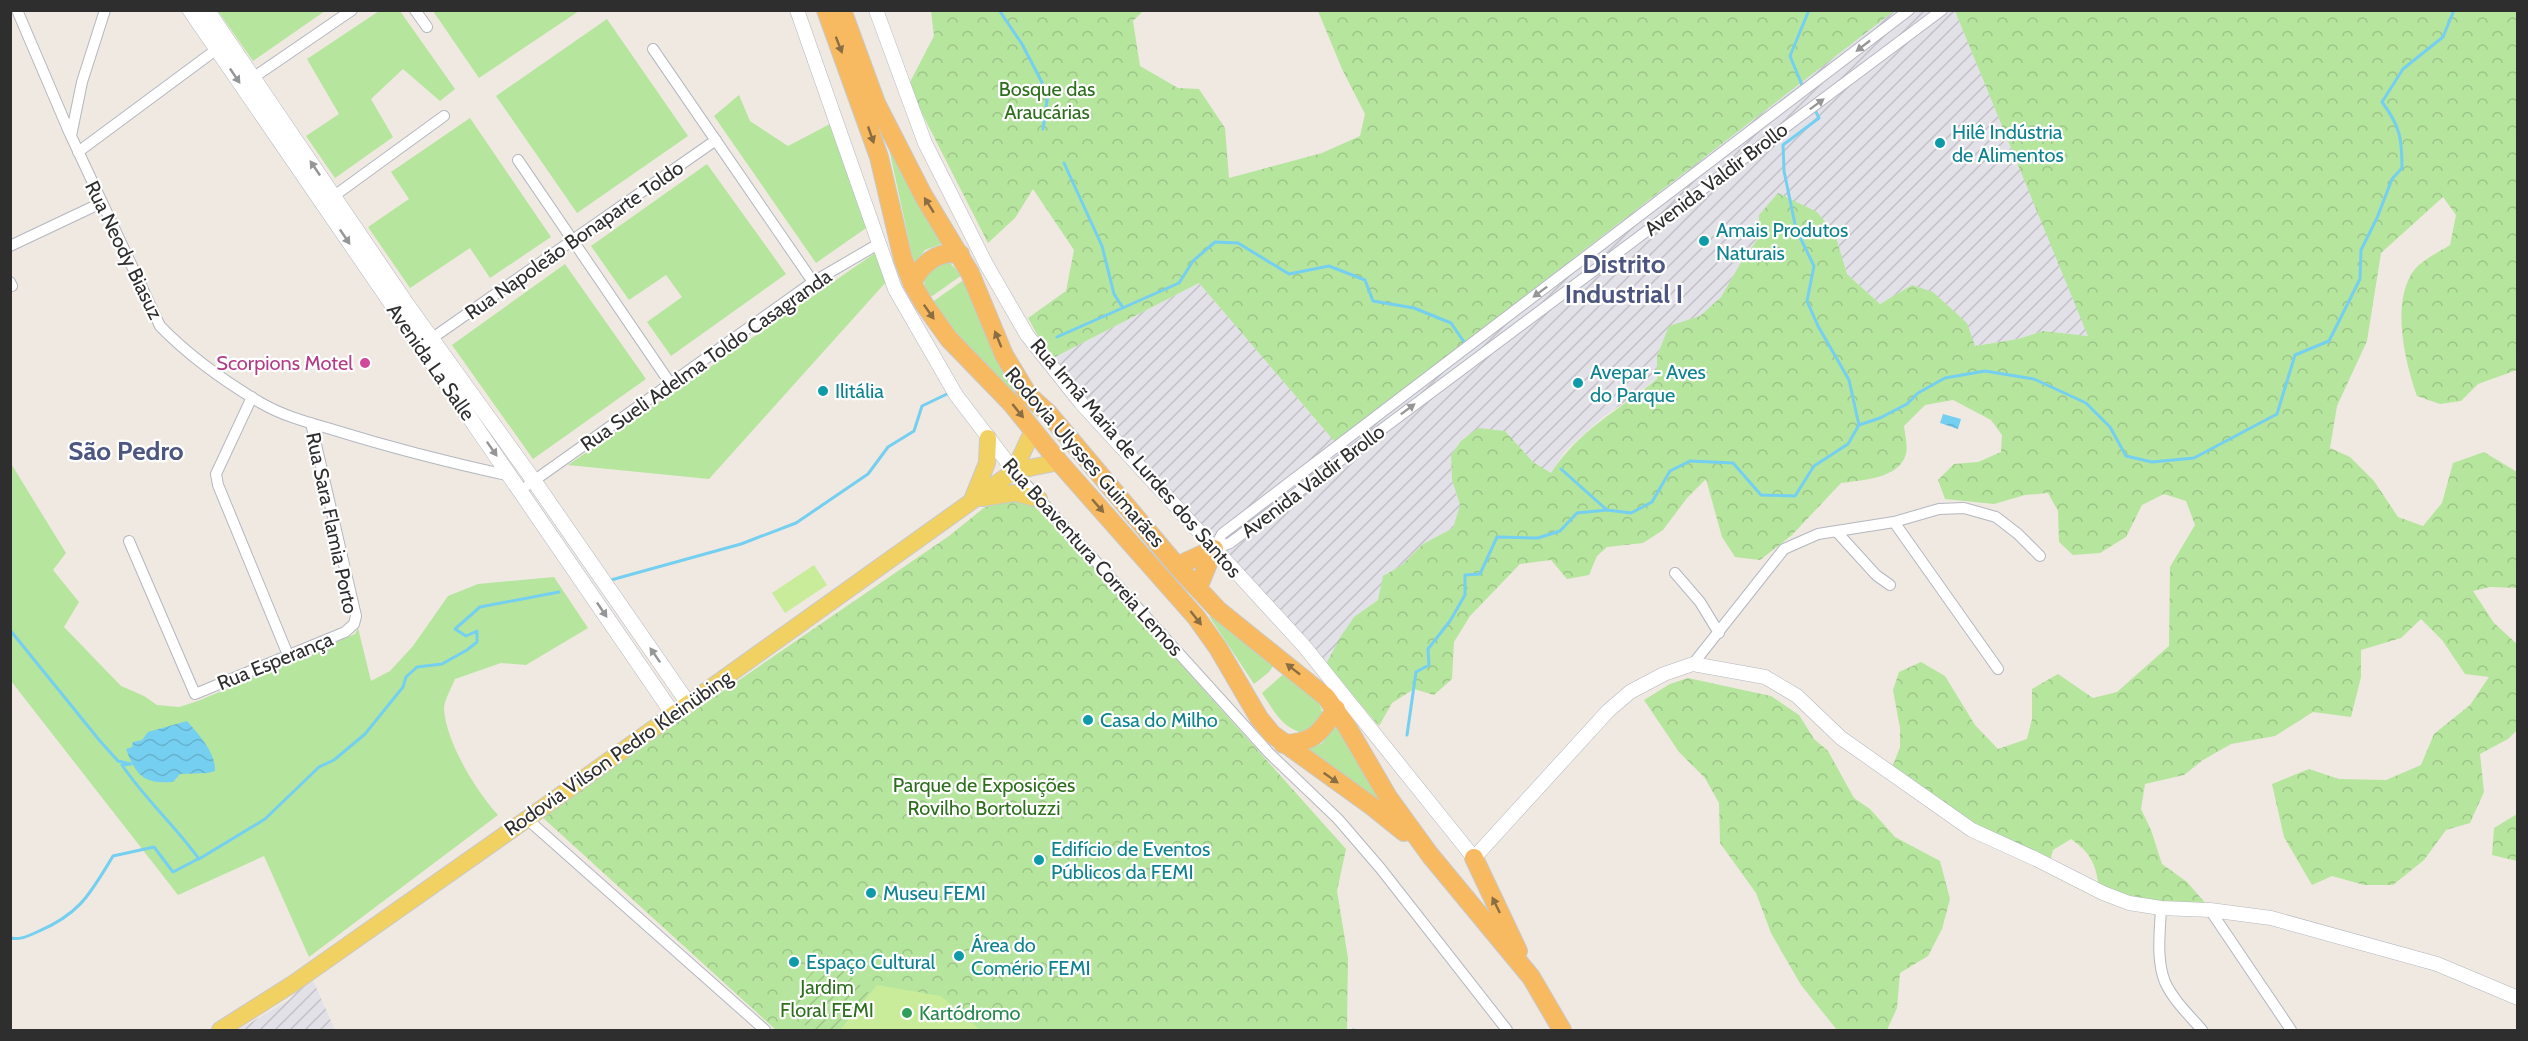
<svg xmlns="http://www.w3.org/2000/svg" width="2528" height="1041" viewBox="0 0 2528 1041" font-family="Cabin,sans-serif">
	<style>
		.industrial { fill: url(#industrial-furrows) }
		.grass { fill: #b6e59e }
		.forest { fill: url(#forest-crowns) }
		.garden { fill: url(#garden-furrows) }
		.pitch { fill: #c9ec9a }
		.water { fill: url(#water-waves) }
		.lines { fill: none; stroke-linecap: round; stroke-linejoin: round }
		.stream { stroke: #75cff0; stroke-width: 3 }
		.minor-casing { stroke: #b4b7c1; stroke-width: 12 }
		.tertiary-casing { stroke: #b4b7c1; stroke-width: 15 }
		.secondary-casing { stroke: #b4b7c1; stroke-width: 16 }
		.primary-casing { stroke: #c9c9c9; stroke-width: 18 }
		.trunk-casing { stroke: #c9c9c9; stroke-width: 20 }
		.minor { stroke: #fff; stroke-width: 10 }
		.tertiary { stroke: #fff; stroke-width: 14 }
		.secondary { stroke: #fff; stroke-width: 15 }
		.primary { stroke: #f2d163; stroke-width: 16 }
		.trunk { stroke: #f8ba60; stroke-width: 18 }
		.oneway { fill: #896d44 }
		.oneway2 { fill: #969696 }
		.culture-dot { fill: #0f9aa8; stroke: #fff; stroke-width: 2 }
		.hotel-dot { fill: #d1479c; stroke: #fff; stroke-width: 2 }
		.leisure-dot { fill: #2e9e5b; stroke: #fff; stroke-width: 2 }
		.labels { text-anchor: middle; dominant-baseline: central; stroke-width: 4.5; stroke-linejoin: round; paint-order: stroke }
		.park-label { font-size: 20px; fill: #2c6e1b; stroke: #fff }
		.culture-label { font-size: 20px; fill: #0d838f; stroke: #fff; text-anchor: start }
		.street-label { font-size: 20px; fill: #2e2e2e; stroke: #fff }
		.hotel-label { font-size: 20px; fill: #b23c85; stroke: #fff; text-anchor: end }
		.leisure-label { font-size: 20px; fill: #27864d; stroke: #fff; text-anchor: start }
		.district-label { font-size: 26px; font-weight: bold; fill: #4d5680; stroke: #fff }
	</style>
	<defs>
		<pattern id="industrial-furrows" width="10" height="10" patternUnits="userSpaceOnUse" patternTransform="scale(1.5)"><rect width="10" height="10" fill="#e3e1e8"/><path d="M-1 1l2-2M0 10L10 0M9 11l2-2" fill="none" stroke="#c3c1c7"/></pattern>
		<pattern id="forest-crowns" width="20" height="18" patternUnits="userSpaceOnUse" patternTransform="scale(1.5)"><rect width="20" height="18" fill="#b6e59e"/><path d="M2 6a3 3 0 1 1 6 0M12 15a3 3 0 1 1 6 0" fill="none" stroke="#9dc588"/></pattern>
		<pattern id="garden-furrows" width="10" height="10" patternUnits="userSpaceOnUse" patternTransform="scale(1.5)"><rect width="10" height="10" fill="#b6e59e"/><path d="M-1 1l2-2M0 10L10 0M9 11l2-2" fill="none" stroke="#9dc588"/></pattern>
		<pattern id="water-waves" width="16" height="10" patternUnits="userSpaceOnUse" patternTransform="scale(1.5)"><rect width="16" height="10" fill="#75cff0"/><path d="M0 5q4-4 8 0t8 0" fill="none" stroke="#66b2ce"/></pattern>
	</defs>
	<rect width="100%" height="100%" fill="#efe9e1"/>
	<path class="industrial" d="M1894,10L1955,11L2089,336L2043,331L2018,339L1974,346L1967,323L1912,285L1880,304L1847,274L1835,234L1759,237L1740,264L1721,297L1700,316L1669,327L1657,356V378L1636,395L1604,416L1566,450L1551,473L1533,462L1505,431L1461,441L1451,455L1452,480L1460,505L1453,528L1423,544L1402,565L1386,574L1378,600L1354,617L1326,664L1051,359L1199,283L1335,442Z
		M311,976L335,1030H238L289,1000Z"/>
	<path class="grass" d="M218,11H325L253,61Z
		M379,11H400L455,89L440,101L403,69L371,99L393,137L335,178L306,136L339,114L307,59Z
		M433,11H579L479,78Z
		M607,19L688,136L577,213L496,96Z
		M739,95L750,121L788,146L830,124L869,226L816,263L714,116Z
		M470,118L551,237L490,278L470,248L410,288L368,227L409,199L391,172Z
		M888,144L913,195L947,242L925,250L914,264Z
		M707,164L786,274L671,356L647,322L682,297L666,275L629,300L591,246Z
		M878,251L886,282L709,479L568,465Z
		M949,262L962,275L928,299L923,278L929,267Z
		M565,264L646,379L533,459L452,345Z
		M965,279C983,324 993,359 1022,399L963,344L931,303Z
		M10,462L66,553L53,570L79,602L64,627L121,686L144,696L157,705L179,707L198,701L355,634L358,628L371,681L390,671L413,646L448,596L478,584L554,577L588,628L526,665L501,663L455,679C452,687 444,700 444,709C446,742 476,791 498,815L309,957L264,856L178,895L11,681Z
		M1209,616L1230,627L1277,660L1269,672L1254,684Z
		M1288,670C1298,681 1333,707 1319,723C1315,727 1308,730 1303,733C1282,728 1273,710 1262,693Z
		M1338,724L1394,814L1305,746L1321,744Z"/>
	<path class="forest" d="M931,11H1143L1133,21L1140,66L1178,88L1199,89L1225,128L1229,178L1322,153L1360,136L1365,114L1342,69L1318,11H1894L1335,442L1199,283L1051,359L1028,318L1066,291L1074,250L1033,189L1015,218L988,243L908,86L934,36Z
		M1955,11H2517V370L2478,384L2461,401L2440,404L2417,396C2405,362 2390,300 2415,269C2424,259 2439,252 2450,245L2456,215L2443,197L2381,253L2367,341L2337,406L2330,448L2350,457L2374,481L2398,517L2423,526L2442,503L2453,463L2484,452L2517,472V588L2490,587L2473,591L2494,623L2517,644V730L2508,739L2480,754L2484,792L2470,823L2446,830L2424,860L2393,885H2364L2332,876L2312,885L2284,837L2272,784L2309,769L2339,779L2386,780L2421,765L2434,734L2470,705L2489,677L2465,674L2442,640L2421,619L2401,638L2361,650V677L2351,717L2313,712L2275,736L2231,744L2203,760L2184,775L2145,784L2141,809L2151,830L2162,864L2187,882L2213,912L2154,913L2100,890C2095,864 2093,855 2071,839L2053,850L2048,868L1983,839L1890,773L1900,747V728L1893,690L1899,672L1921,662L1945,676L1975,725L1998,749L2027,739L2032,719V689L2058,674L2093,698L2117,692L2169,646L2170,567L2195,525L2186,501L2164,494L2142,505L2126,537L2100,553L2073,555L2059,542L2058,511L2048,493L2025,495L1994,504L1945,499L1938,480L1954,464L1978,462L2001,452L2002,435L1991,420L1953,400L1925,405L1904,426C1905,434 1908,447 1906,454C1899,479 1862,480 1841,483L1792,535L1760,560L1735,557L1722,537L1706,479L1687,498L1663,530L1643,543L1607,547L1597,556L1589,575L1567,579L1551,560L1520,564L1470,616L1454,642L1452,679L1434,695L1414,689L1392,703L1379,726L1326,664L1341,636L1354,617L1378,600L1383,576L1402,565L1423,544L1453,528L1460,505L1452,480L1451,455L1461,441L1478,428L1505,431L1533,462L1551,473C1580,429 1618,411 1657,379V356L1669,326L1700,316L1721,297L1740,264L1759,237V215L1778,193L1817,212L1835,234L1847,274L1880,304L1912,285L1933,292L1967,323L1975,346L2018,339L2043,331L2088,336Z
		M1010,500L1033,505L1093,566L1346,849L1337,891L1348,958L1347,1030H776L541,816L949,536L985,507Z
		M1688,678L1771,696L1799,715L1814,739L1828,751L1854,798L1870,809L1895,837L1940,861L1950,899L1942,929L1928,956L1900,973L1897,1008L1887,1030H1837L1801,985L1771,933L1756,893L1720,843L1719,803L1705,778L1679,752L1644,700L1670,684Z
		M2517,814V861L2492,855L2494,828Z"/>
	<path class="garden" d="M827,955L870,994L840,1030H811L783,1006Z"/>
	<path class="pitch" d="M814,565L827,585L785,613L772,593Z
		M877,985L941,996L980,1030H840Z"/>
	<path class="water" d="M1943,414L1961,419L1958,429L1940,423Z
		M187,721C198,734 216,752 215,771L208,773L180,774L173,782C144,784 136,776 126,749L132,747L133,742L142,740L148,732Z"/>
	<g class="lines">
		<path class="stream" d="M999,10L1022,44L1048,94L1043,129
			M1802,85L1790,56L1809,10
			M1815,110L1819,118L1783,145L1784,171L1796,229L1814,266L1807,301L1818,326L1849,380L1859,425
			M1064,163L1102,246L1114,294L1123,308
			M1057,337L1179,283L1193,261L1215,242L1238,243L1289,274L1329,266L1365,280L1373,301L1414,308L1451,323L1464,342
			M1561,469L1607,510
			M611,580L741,544L796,523L868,474L888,447L914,431L922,406L947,394
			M10,630L100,741L118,761L131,764L122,765C145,799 175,826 199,859L265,819L319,767L334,760L365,734L403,687L406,677L417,667L442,664L467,650L477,642V631L466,636L455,629L480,607L559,592
			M1407,735L1416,672L1429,665L1428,649L1450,621L1465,595V575L1480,574L1497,537L1538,538L1560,531L1577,513L1607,510L1631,513L1652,502L1670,471L1690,461L1733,463L1761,495L1795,496L1814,466L1848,444L1859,425L1880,418L1907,404L1918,393L1945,378L1985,371L2034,379L2086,403L2110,427L2126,456L2152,462L2194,458L2277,414L2295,355L2329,341L2360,279L2361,250L2377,218L2392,179L2402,168C2402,138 2400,126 2382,102L2403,69L2443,37L2454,10
			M10,938C21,940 28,936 37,932C80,914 90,894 113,856L154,847L173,872L198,859
			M1353,1030H1354"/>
		<g class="minor-casing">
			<path id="minor" d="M17,10L70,134
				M105,10L82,82L71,136L160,326C190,357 224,381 261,403C283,416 310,423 334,430C392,448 451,463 511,476
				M415,10L427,27
				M1909,10L1222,534L1214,549L1230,543L1942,10
				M653,49L813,282
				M254,77L352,10
				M78,152L217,49
				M518,160L670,383
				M334,196L444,116
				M10,246L101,203
				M10,282L12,286
				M431,339L716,140
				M252,397L216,474L218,485L288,655
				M1014,471L1269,753L1338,819L1381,869L1507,1030
				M528,485L813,282L880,243
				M1894,522L1998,669
				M1836,531L1876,575L1890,585
				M129,541L195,694L345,632L354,624L356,616L311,423
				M1675,573L1700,602L1719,633
				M1693,664L1784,549L1818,534L1894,522L1939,509L1964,508L1996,517L2018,534L2040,556
				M527,819L765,1030
				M2161,908C2160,931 2156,960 2165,982C2173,1000 2190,1016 2202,1030
				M2210,910L2291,1030"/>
		</g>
		<g class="tertiary-casing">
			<path id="tertiary" d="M797,10L895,289L956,395L1014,471
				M876,10L925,143L986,264L1027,335L1081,403L1304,646L1474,858L1608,711L1630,692L1664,674L1693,664L1765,677L1797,696L1841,738L1972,830L2036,859L2103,893L2129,903L2161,908L2210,910L2271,918L2437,964L2518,998"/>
		</g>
		<g class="secondary-casing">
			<path id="secondary" d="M190,10L673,714
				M207,10L408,306L534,481L688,703"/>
		</g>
		<g class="primary-casing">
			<path id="primary" d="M1014,471L1033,430
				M982,498L1015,493L1039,499
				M972,500L987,463L988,438
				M220,1030L294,983L527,819L1014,471L1059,462"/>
		</g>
		<g class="trunk-casing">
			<path id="trunk" d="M826,10L879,157L903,259L912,283L924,304L949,339L1011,403L1059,462L1196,617L1218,648L1259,718L1272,734L1373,807L1404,832
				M842,10L876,103L923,195L970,273L1004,355L1028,395L1048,413L1177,566L1218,610L1326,697L1346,725L1388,797L1430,855L1531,977L1562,1030
				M912,283C921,264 938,250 960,254
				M1177,566L1214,549
				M1198,588L1214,549
				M1283,744C1314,743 1320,733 1336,709
				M1474,858L1518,951"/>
		</g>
		<use href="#minor" class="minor"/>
		<use href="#tertiary" class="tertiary"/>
		<use href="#secondary" class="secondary"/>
		<use href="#primary" class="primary"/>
		<use href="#trunk" class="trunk"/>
	</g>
	<defs><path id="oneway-solid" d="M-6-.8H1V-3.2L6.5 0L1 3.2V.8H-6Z" transform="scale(1.5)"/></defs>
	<g class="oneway">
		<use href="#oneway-solid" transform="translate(839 45) rotate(69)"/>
		<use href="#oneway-solid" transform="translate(871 135) rotate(71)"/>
		<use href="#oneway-solid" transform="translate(929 205) rotate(-122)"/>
		<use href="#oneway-solid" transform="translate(929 312) rotate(55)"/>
		<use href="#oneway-solid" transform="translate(998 339) rotate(-112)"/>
		<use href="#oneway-solid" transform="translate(1018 411) rotate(51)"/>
		<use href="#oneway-solid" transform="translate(1098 506) rotate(49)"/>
		<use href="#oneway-solid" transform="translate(1196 618) rotate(52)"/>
		<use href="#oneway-solid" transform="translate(1293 669) rotate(-142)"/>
		<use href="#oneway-solid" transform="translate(1331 778) rotate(35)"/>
		<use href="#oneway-solid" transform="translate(1496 905) rotate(-116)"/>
	</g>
	<g class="oneway2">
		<use href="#oneway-solid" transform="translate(1863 46) rotate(142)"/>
		<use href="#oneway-solid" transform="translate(235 76) rotate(56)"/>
		<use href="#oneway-solid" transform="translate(1817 104) rotate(-37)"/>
		<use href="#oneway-solid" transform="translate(315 168) rotate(-124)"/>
		<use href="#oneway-solid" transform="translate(345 237) rotate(56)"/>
		<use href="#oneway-solid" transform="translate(1540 292) rotate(143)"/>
		<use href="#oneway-solid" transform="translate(1408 409) rotate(-37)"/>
		<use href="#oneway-solid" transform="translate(492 449) rotate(55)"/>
		<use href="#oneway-solid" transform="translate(602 610) rotate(56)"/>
		<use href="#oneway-solid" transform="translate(655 655) rotate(-125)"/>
	</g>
	<g class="culture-dot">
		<circle cx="1940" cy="143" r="6"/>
		<circle cx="1704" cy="241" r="6"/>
		<circle cx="1578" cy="383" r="6"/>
		<circle cx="823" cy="391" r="6"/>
		<circle cx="1088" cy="720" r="6"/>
		<circle cx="1039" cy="860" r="6"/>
		<circle cx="871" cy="893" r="6"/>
		<circle cx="959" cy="956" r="6"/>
		<circle cx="794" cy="962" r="6"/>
	</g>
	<circle class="hotel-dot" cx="365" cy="363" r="6"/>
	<circle class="leisure-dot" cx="907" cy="1013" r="6"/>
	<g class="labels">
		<g class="park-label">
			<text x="1047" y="89">Bosque das<tspan x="1047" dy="23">Araucárias</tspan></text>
			<text x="984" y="785">Parque de Exposições<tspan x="984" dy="23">Rovilho Bortoluzzi</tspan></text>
			<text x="827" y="987">Jardim<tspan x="827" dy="23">Floral FEMI</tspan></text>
		</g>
		<g class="culture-label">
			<text x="1952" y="132">Hilê Indústria<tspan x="1952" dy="23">de Alimentos</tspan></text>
			<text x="1716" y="230">Amais Produtos<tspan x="1716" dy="23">Naturais</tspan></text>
			<text x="1590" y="372">Avepar - Aves<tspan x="1590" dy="23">do Parque</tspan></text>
			<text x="835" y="391">Ilitália</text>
			<text x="1100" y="720">Casa do Milho</text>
			<text x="1051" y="849">Edifício de Eventos<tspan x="1051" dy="23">Públicos da FEMI</tspan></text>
			<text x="883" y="893">Museu FEMI</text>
			<text x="971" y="945">Área do<tspan x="971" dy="23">Comério FEMI</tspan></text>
			<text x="806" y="962">Espaço Cultural</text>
		</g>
		<g class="street-label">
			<text transform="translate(1716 179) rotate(-37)">Avenida Valdir Brollo</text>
			<text transform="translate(574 240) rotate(-35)">Rua Napoleão Bonaparte Toldo</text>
			<text transform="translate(124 250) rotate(64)">Rua Neody Biasuz</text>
			<text transform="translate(706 360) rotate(-35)">Rua Sueli Adelma Toldo Casagranda</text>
			<text transform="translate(431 362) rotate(55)">Avenida La Salle</text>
			<text transform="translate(1085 457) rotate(49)">Rodovia Ulysses Guimarães</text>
			<text transform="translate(1136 458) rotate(49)">Rua Irmã Maria de Lurdes dos Santos</text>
			<text transform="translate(1313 481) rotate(-37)">Avenida Valdir Brollo</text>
			<text transform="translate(332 523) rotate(78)">Rua Sara Flamia Porto</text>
			<text transform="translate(1093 557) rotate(48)">Rua Boaventura Correia Lemos</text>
			<text transform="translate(275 661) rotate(-22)">Rua Esperança</text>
			<text transform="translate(618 753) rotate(-35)">Rodovia Vilson Pedro Kleinübing</text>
		</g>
		<g class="hotel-label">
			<text x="353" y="363">Scorpions Motel</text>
		</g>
		<g class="leisure-label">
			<text x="919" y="1013">Kartódromo</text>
		</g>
		<g class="district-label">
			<text x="1624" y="264">Distrito<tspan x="1624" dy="30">Industrial I</tspan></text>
			<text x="126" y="451">São Pedro</text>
		</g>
	</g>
	<rect width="2528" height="1041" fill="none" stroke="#2e2e2e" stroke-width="24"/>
</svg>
